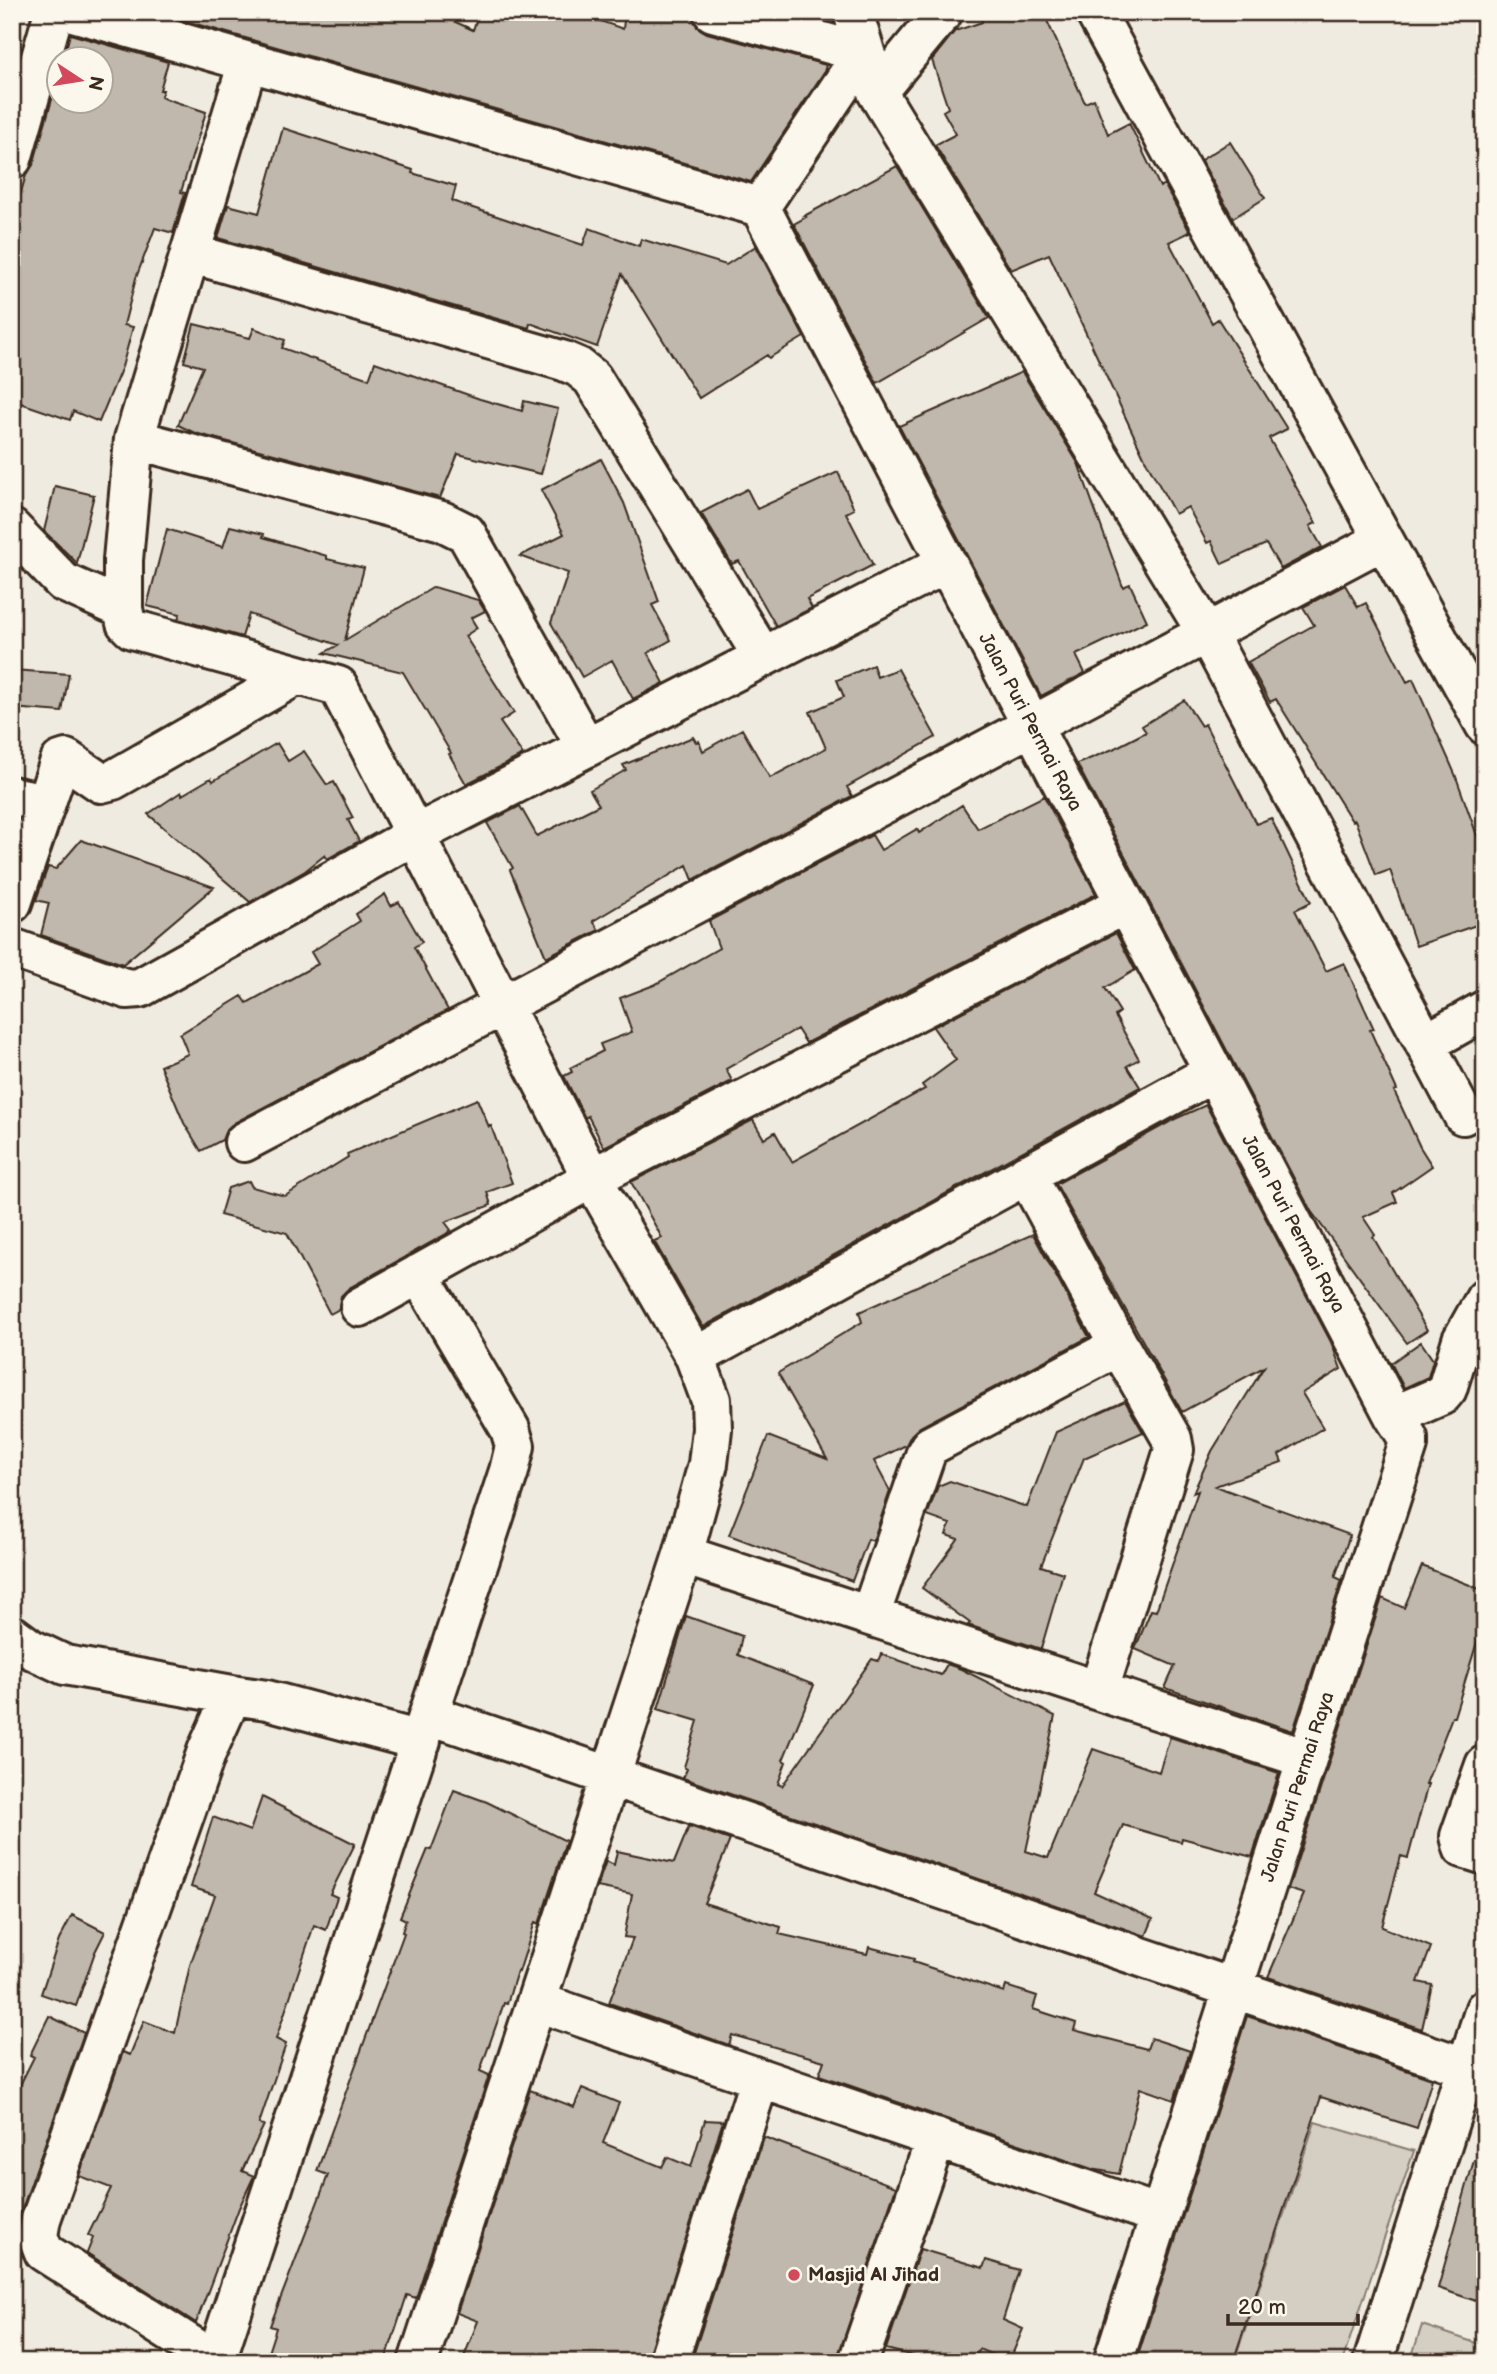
<svg xmlns="http://www.w3.org/2000/svg" width="1497" height="2374" viewBox="0 0 1497 2374" font-family="'Balsamiq Sans',sans-serif">
	<style>
		.green { fill: #d5cec3; stroke: #887c70; stroke-width: 2 }
		.lines { fill: none; stroke-linecap: round; stroke-linejoin: round }
		.stream { stroke: #7f7367; stroke-width: 12 }
		.building { fill: #c0b8ad; stroke: #3b2a1e; stroke-width: 2 }
		.street-casing { stroke: #3b2a1e; stroke-width: 44 }
		.street { stroke: #fbf7ec; stroke-width: 38 }
		.poi-dot { fill: #d1495b; stroke: #fbf7ec; stroke-width: 2.5 }
		.labels { text-anchor: middle; dominant-baseline: central; stroke-width: 5; stroke-linejoin: round; paint-order: stroke }
		.street-label { font-size: 19px; fill: #3b2a1e; stroke: #fbf7ec }
		.poi-label { font-size: 19px; font-weight: bold; fill: #3b2a1e; stroke: #fbf7ec; text-anchor: start }
	</style>
	<rect width="100%" height="100%" fill="#f0ebe0"/>
	<filter id="ink" filterUnits="userSpaceOnUse"><feTurbulence type="fractalNoise" baseFrequency=".0143" numOctaves="2"/><feDisplacementMap in="SourceGraphic" scale="14" xChannelSelector="R" yChannelSelector="G"/><feConvolveMatrix kernelMatrix="1 2 1 2 8 2 1 2 1" color-interpolation-filters="sRGB"/></filter>
	<g filter="url(#ink)">
		<path class="green" d="M1315,2122L1414,2151L1342,2362H1234Z
			M1422,2325L1485,2346V2362H1410Z"/>
		<g class="lines">
			<path class="stream" d="M12,2251L35,2254L39,2257"/>
		</g>
		<path class="building" d="M154,12H434L473,30L479,12H575L623,29L625,12H692L697,27L707,33L826,65L824,72L751,182Z
			M979,12H1043L1085,103L1094,99L1108,134L1129,123L1160,187L1164,184L1190,232L1169,242L1212,323L1218,319L1287,429L1269,438L1316,523L1310,526L1322,547L1281,569L1266,544L1222,564L1211,541L1207,543L1188,507L1175,514L1145,459L1049,254L1011,270L935,145L956,134L943,111L948,108L932,60L955,31L982,22Z
			M70,34L168,62L160,90H163L161,97L206,112L181,192L185,193L173,233L155,228L136,278L124,325L133,327L122,367L99,422L73,411L70,420L12,400V223L26,175L33,165L60,72V102H102V60H63Z
			M283,128L413,170L412,173L456,186L452,201L583,245L589,228L639,246L641,239L726,265L756,246L804,337L769,358L767,355L699,398L622,274L597,347L530,323L529,328L218,238L228,205L259,213Z
			M1230,142L1265,198L1233,218L1201,160Z
			M897,166L989,318L877,383L794,224L806,217L804,216Z
			M194,324L250,338L254,328L285,340L282,348L369,379L375,362L480,399L522,411L524,401L558,409L541,474L458,454L440,498L195,433L178,425L203,367L184,362Z
			M1022,372L1078,463L1123,587L1130,584L1147,621L1076,655L1085,673L1041,696L899,426Z
			M601,459L624,503L659,602L652,605L671,640L648,653L664,683L633,699L612,660L582,677L551,623L568,573L520,556L564,534L541,490Z
			M838,472L854,509L846,513L873,565L807,599L812,608L776,626L739,561L732,564L701,513L747,489L757,509Z
			M55,486L94,495L77,563L44,531Z
			M230,526L264,534L263,537L327,556V559L364,568L345,640L434,587L478,600L485,611L471,618L477,628L465,636L514,713L500,722L523,755L466,784L449,754L451,753L403,672L324,653L338,645L249,614L242,637L178,619L180,614L147,606L167,529L223,547Z
			M1345,585L1358,607L1366,603L1407,682L1413,679L1455,774L1485,858V922L1416,946L1390,870L1376,875L1355,820L1352,821L1276,699L1270,702L1248,662L1314,625L1303,607Z
			M873,665L877,677L898,669L936,737L847,787L852,796L693,880L687,865L593,921L599,930L546,957L510,870L513,868L487,823L520,806L537,836L599,805L590,790L626,770L623,765L693,737L696,742L699,741L703,751L742,729L770,778L826,748L810,712L844,697L837,680Z
			M12,670L69,674L62,712L12,708Z
			M1184,700L1201,726L1205,724L1256,824L1271,818L1311,902L1295,910L1326,971L1344,963L1374,1029L1370,1030L1397,1090L1394,1091L1420,1147L1432,1166L1393,1193L1397,1202L1363,1217L1375,1235L1373,1237L1427,1330L1407,1343L1311,1211L1077,764L1113,749L1146,732L1142,726Z
			M277,743L288,761L304,751L327,785L334,782L353,818L348,820L359,841L327,859L325,855L305,871L250,902L148,814L181,792L182,795L211,778L213,781Z
			M1044,796L1096,894L806,1043L797,1029L726,1069L732,1081L604,1147L588,1116L585,1118L564,1076L572,1072L570,1068L603,1051L600,1044L632,1032L620,998L654,985L719,948L709,921L872,835L881,850L917,829L919,833L962,805L978,829Z
			M81,840L214,887L123,964L41,935L49,903L36,900L48,867L56,869Z
			M385,894L391,906L399,902L422,942L414,947L448,1010L234,1123L226,1130L222,1140L201,1151L184,1123L160,1066L188,1054L180,1034L242,996L247,1003L318,964L311,952L360,921L356,914Z
			M1116,933L1135,970L1105,988L1120,1012L1115,1016L1139,1059L1127,1066L1140,1087L703,1327L654,1241L662,1238L631,1182L753,1120L764,1139L775,1132L792,1162L925,1089L922,1085L956,1060L933,1027Z
			M477,1099L489,1127L491,1126L512,1183L487,1192L491,1205L445,1222L451,1230L446,1234L349,1288L341,1296L339,1309L330,1314L287,1233L220,1215L228,1188L249,1181L252,1187L285,1196L348,1157L347,1154Z
			M1206,1105L1331,1342L1341,1369L1302,1393L1323,1428L1279,1455L1282,1462L1215,1486L1350,1535L1335,1577L1342,1580L1293,1731L1165,1688L1175,1666L1135,1649L1151,1610L1156,1611L1198,1491L1193,1493L1212,1451L1264,1367L1182,1412L1056,1184L1175,1119Z
			M1033,1234L1089,1337L920,1427L911,1435L906,1445L874,1461L890,1491L873,1541L868,1539L852,1581L729,1535L768,1436L827,1459L778,1373L862,1322L859,1312Z
			M1421,1342L1433,1360L1428,1377L1404,1388L1391,1363Z
			M1125,1401L1143,1432L1084,1458L1041,1566L1063,1573L1041,1649L968,1625L970,1623L922,1588L958,1539L946,1535L950,1524L927,1516L938,1486L950,1481L1027,1507L1056,1432Z
			M1422,1566L1485,1591V1616L1454,1717H1452L1426,1784H1428L1408,1858L1401,1856L1382,1927L1431,1947L1418,1982L1432,1985L1422,2029L1268,1977L1304,1894L1288,1889L1382,1598L1404,1608Z
			M686,1616L742,1636L738,1655L814,1685L783,1760L786,1762L778,1784L782,1786L872,1659L878,1661L881,1654L941,1675L947,1664L961,1669L1055,1716L1026,1851L1048,1858L1093,1749L1159,1772L1170,1737L1279,1773L1252,1857L1182,1838L1181,1842L1123,1825L1094,1892L1153,1919L1146,1936L683,1778L687,1769L684,1767L698,1721L658,1709Z
			M454,1790L487,1802L566,1841L539,1924L535,1922L519,1972L517,1971L507,2004L504,2003L480,2071L489,2075L416,2298L407,2295L385,2362H265L276,2328L270,2326L328,2175L317,2171L404,1933L402,1932L406,1920L400,1917L428,1849L431,1850Z
			M262,1797L355,1844L330,1894L337,1897L326,1930L314,1925L276,2039L286,2044L259,2124L264,2125L242,2171L254,2176L239,2208L196,2323L87,2253L93,2238L88,2235L111,2188L79,2176L123,2052L130,2055L144,2021L175,2033L190,1965L215,1895L191,1887L213,1817L250,1831Z
			M689,1826L730,1840L704,1903L781,1927L779,1934L867,1954L869,1947L914,1959L913,1962L1004,1992L1006,1986L1037,1996L1033,2009L1076,2023L1074,2030L1147,2049L1151,2038L1190,2051L1174,2100L1140,2088L1119,2174L1092,2169L819,2075L824,2061L732,2035L729,2045L609,2003L633,1938L624,1937L632,1894L597,1887L606,1861L614,1865L617,1851L674,1863Z
			M72,1915L105,1932L95,1952L76,2006L41,1994L59,1940Z
			M49,2016L84,2033L14,2232H12V2101L34,2057L30,2055Z
			M1247,2016L1432,2079L1417,2128L1321,2097L1233,2362H1136Z
			M582,2088L619,2103L603,2143L662,2167L667,2157L691,2167L705,2120L723,2121L647,2362H462L478,2321L457,2313L530,2090L574,2107Z
			M764,2137L896,2187L836,2362H691Z
			M1474,2160L1485,2161V2304L1438,2288Z
			M920,2249L983,2268L986,2260L1019,2270L1003,2320L1023,2329L1009,2362L979,2349L974,2362H937L886,2349Z"/>
		<g class="lines">
			<g class="street-casing">
				<path id="street" d="M73,12L760,207
					M713,12L863,53
					M853,12L877,92L1207,633L1463,1115
					M1095,12L1485,725
					M248,62L134,439L442,521L466,533L586,747
					M877,92L943,12
					M12,159L54,12
					M760,207L1394,1416L1408,1438V1445L1113,2362
					M760,207L863,53
					M190,253L564,361L578,367L592,378L763,657
					M134,439L123,560V609L126,623L132,629L338,686L592,1178L695,1357L711,1400L712,1429L708,1464L683,1555L418,2362
					M12,529L63,582L123,609
					M12,796L46,803
					M12,903L60,761L66,759L101,783L113,780L297,675
					M12,948L127,989L140,988L415,835L947,563
					M1425,1044L1485,1010
					M244,1142L1383,540
					M1026,1174L1119,1346L1172,1439L1174,1450L1099,1690
					M360,1307L592,1178L1125,904
					M695,1357L1214,1072
					M1394,1416L1442,1395L1447,1389L1462,1340L1485,1299
					M683,1555L1307,1759
					M870,1616L926,1453L930,1446L1119,1346
					M12,1635L31,1649L65,1665L232,1695
					M430,1715L1485,2074
					M1485,1765L1460,1836L1463,1848L1485,1855
					M537,2002L1160,2215
					M216,2360L509,1471L515,1446L510,1429L419,1274
					M217,2362L44,2252L38,2236L41,2219L207,1751L232,1695L267,1700L421,1741
					M668,2362L760,2078
					M858,2362L936,2138
					M1373,2362L1485,2009"/>
			</g>
			<use href="#street" class="street"/>
		</g>
	</g>
	<circle class="poi-dot" cx="794" cy="2275" r="7"/>
	<g class="labels">
		<g class="street-label">
			<text transform="translate(1030 722) rotate(62)">Jalan Puri Permai Raya</text>
			<text transform="translate(1293 1224) rotate(62)">Jalan Puri Permai Raya</text>
			<text transform="translate(1298 1787) rotate(-72)">Jalan Puri Permai Raya</text>
		</g>
		<g class="poi-label">
			<text x="808" y="2275">Masjid Al Jihad</text>
		</g>
	</g>
	<rect width="1497" height="2374" fill="none" stroke="#fbf7ec" stroke-width="42"/>
	<rect x="21" y="21" width="1455" height="2332" fill="none" stroke="#3b2a1e" stroke-width="2.5" filter="url(#ink)"/>
	<g transform="translate(80 80) rotate(102)"><circle r="33" fill="#fbf7ec" stroke="#aea59a" stroke-width="2"/>
	<path d="M0-5L12 26L0 18L-12 26Z" fill="#d1495b"/>
	<text y="-10" font-size="19" font-weight="bold" text-anchor="middle" fill="#3b2a1e">N</text>
	</g>
	<path d="M1228 2314v10h130v-10" fill="none" stroke="#3b2a1e" stroke-width="3.5"/>
	<text x="1238" y="2314" font-size="21" fill="#3b2a1e" stroke="#fbf7ec" stroke-width="5" paint-order="stroke">20 m</text>
</svg>
